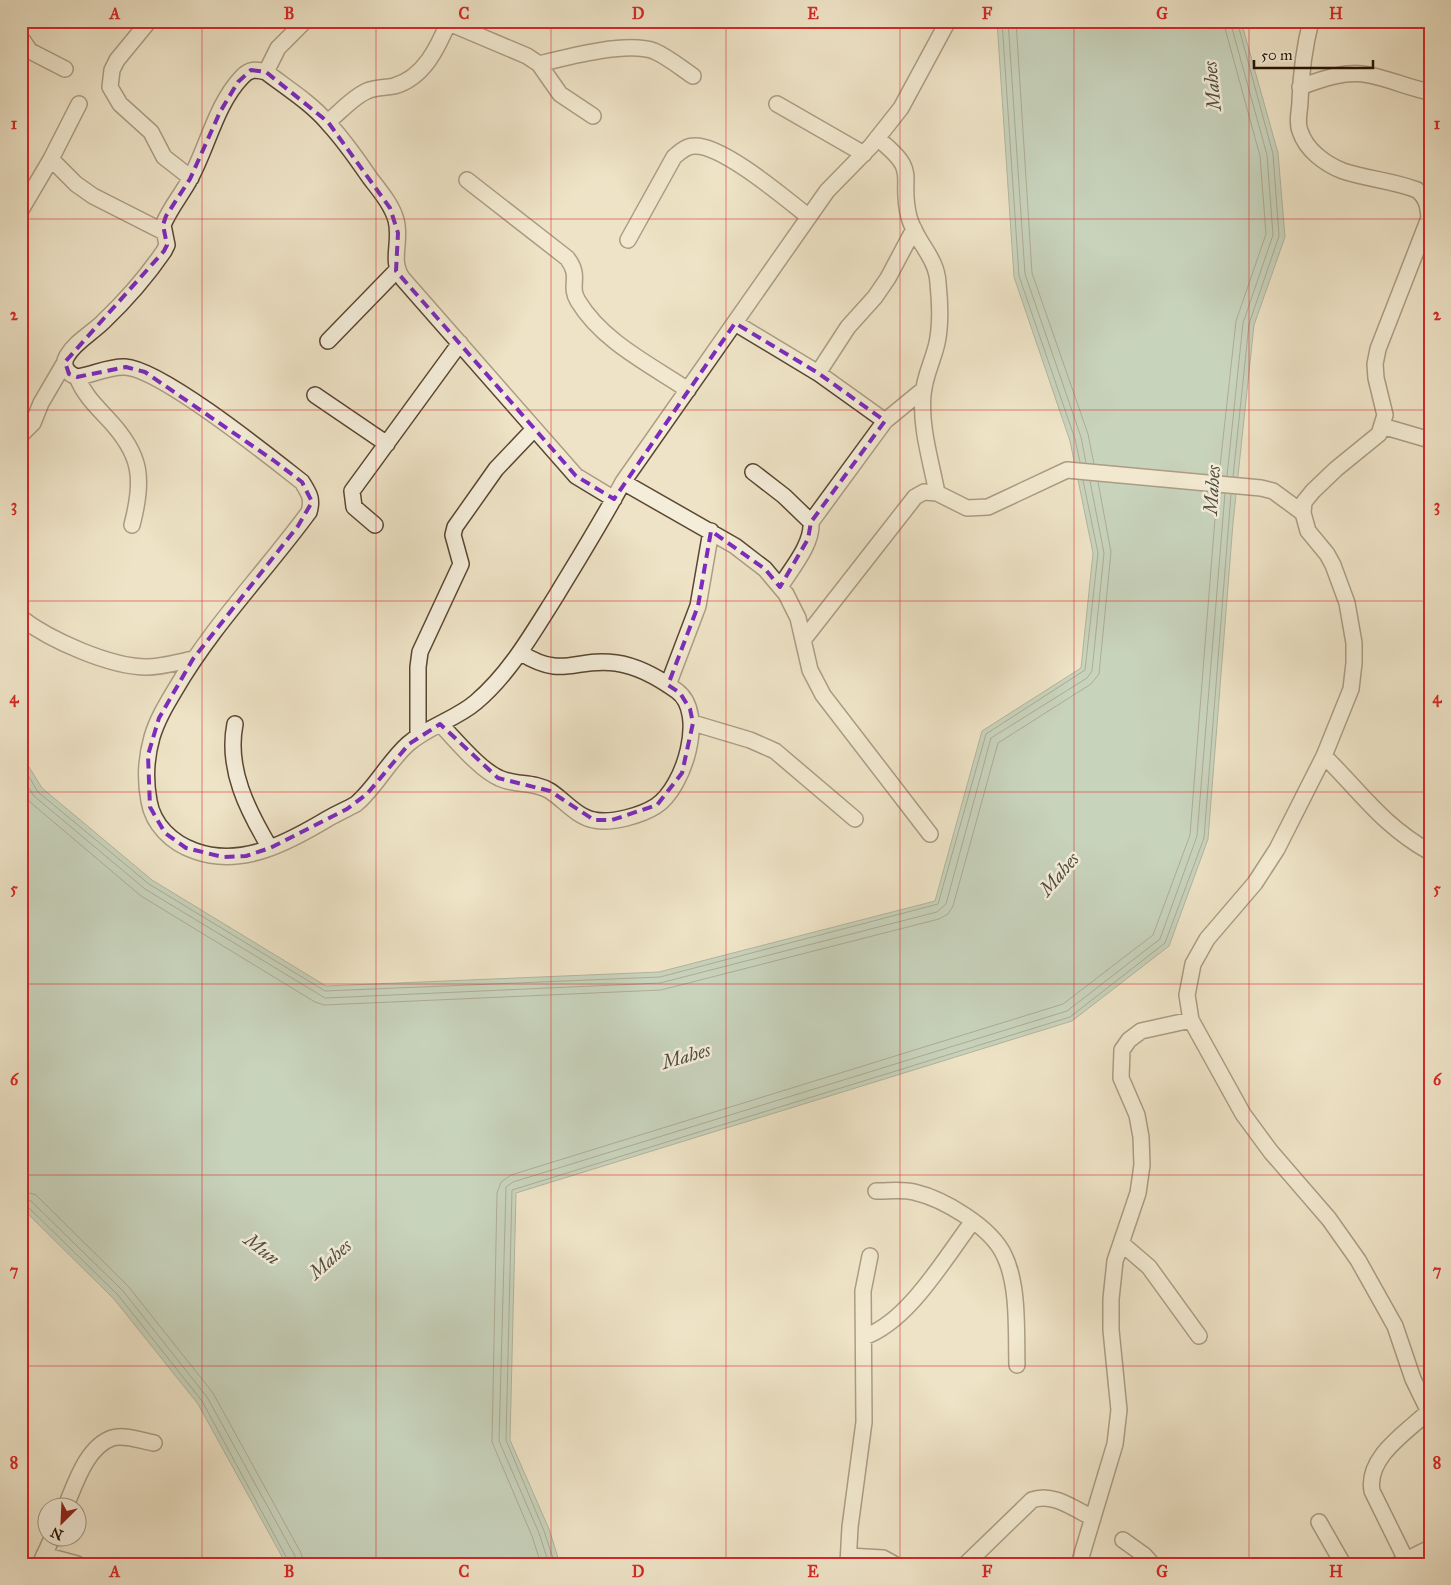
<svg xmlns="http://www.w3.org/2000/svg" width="1451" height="1585" viewBox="0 0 1451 1585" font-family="'IM FELL Great Primer',serif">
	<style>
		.water { fill: #9abeb0; stroke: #6c796a }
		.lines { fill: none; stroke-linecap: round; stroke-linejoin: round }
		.shore { stroke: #616858; stroke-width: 1 }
		.minor-casing { stroke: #5a4632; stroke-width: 18 }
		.minor { stroke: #f4edda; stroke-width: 15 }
		.marked { fill: none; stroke: #7b2cbf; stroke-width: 4; stroke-dasharray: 10 6; stroke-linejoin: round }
		.grid { fill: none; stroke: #d62828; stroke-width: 1; stroke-opacity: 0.55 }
		.labels { text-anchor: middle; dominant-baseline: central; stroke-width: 5; stroke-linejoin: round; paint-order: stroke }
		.water-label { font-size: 19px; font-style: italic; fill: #504e3e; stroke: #f4edda }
		.neatline { fill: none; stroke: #d62828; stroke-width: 2 }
		.grid-label { font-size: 16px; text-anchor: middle; font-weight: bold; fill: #d62828 }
	</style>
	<rect width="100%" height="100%" fill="#eee3c6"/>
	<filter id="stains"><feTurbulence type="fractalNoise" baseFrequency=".004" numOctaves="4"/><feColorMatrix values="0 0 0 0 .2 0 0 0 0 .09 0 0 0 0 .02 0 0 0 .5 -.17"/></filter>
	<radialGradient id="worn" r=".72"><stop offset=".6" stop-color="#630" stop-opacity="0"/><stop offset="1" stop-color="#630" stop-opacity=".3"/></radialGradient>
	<path class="water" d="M997,21H1241L1278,153L1285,237L1254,325L1233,523L1208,839L1169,946L1072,1021L516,1193L510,1440L549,1529L560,1564H286L198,1404L114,1299L21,1207V754L42,788L152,880L326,986L659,972L935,901L982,731L1081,668L1093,553L1070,441L1014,277Z"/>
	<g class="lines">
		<path class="shore" d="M1002,21L1019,276L1075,439L1080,462
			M1008,21L1025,274L1081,437L1086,463
			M1016,21L1032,273L1088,434L1094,464
			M1219,475L1236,321L1266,234L1260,156L1223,21
			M1227,476L1243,323L1273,235L1267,155L1230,21
			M1233,477L1249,324L1279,236L1273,154L1237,21
			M21,763L38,792L149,884L325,991L660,977L938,904L986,734L1085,670L1098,553L1083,480
			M21,776L34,796L145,889L325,998L660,983L937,912L946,904L991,738L1087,678L1092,671L1104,553L1090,481
			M21,790L30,802L141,896L315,1002L324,1005L661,990L939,919L948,914L953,906L998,743L1091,684L1099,674L1111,552L1098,482
			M21,1190L36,1195L128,1286L213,1393L301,1553L304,1564
			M21,1198L31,1201L123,1291L207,1397L295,1556L296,1564
			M21,1204L27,1206L118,1295L202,1401L290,1564
			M541,1564L532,1536L492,1442L497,1193L501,1182L511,1175L1063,1004L1153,935L1190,835L1217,493
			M549,1564L539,1533L499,1441L506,1187L513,1182L1067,1011L1160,939L1197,836L1225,493
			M555,1564L544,1531L506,1440L512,1190L1070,1017L1165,943L1204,838L1231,494"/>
		<g class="minor-casing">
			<path id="minor" d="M149,21L117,60L112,70L110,87L120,104L151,132L164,157L191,178
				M1311,21C1304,48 1301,73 1300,101C1300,111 1296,121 1300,131C1306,150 1325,164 1343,171C1367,179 1394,181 1417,190C1427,198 1428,206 1429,218L1378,349L1375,364L1376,378L1385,415L1379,434L1336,469L1313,491L1304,502L1303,513L1308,531L1327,554L1333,565L1347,603L1354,643V663L1351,689L1324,756L1277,849L1255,883L1207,939L1193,964L1187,995L1191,1020L1243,1114L1271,1152L1329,1219L1358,1260L1395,1326L1413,1379L1430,1414
				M449,23L527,56L539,64L560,94L593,116
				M21,38L30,51L65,69
				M539,64C567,57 627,41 654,51C668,57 681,68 693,76
				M266,72L278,48L305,21
				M1300,87C1322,79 1346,70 1369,75C1390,79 1409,88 1430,92
				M777,104L864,154
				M328,122C340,112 353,97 367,91C376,87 385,88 394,86C424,78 438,47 449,21
				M877,138C922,174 898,173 909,217C915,241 937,257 938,283C940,302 941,324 937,343C933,361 924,377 923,395C920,427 931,461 937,493
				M51,159L76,184L93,196L164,232
				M467,180L567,258C582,277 568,285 578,301C602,341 649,364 688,390
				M21,210L51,159L79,104
				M628,240L674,157C680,152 686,146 694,146C722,144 786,199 809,217
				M735,323L818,373L885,421
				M328,341L396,271
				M818,373L848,327L875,297L888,278L914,229
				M77,377C84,395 96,406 108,419C142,455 144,479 132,525
				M315,395L387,444
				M1382,426L1430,440
				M21,435L33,423L41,403L65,362
				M753,472L784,496L811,522C813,544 791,569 780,587
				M623,482L735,546L765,569L786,594L798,618L810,670L823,695L930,834
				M614,499L576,476L403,279C389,261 402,242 396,220C392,205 380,191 370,178C357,159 344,140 328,123C311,103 287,88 266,72C256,69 249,69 242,77C216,104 208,146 190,179C182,194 170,208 163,225L167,245L164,251C147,276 125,301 103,322C92,333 75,342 67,356C61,366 68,374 77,377C93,375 109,366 125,367C161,369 269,456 302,482C309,493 313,499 309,512C265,572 212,626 175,690C166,705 157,720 152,737C146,758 145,780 149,801C153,825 172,843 195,851C242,868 289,842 329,818C338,813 347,809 356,804C376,787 388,762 408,744C428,726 455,720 476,702C510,673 532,634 556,596C579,558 602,521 623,482L827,191L871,146L901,108L948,21
				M811,522L885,421L924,389
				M375,525L354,507L352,491L460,343
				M21,618C50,640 110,667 147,667C162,667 178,662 193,659
				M804,639L915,497L924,492L937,493L967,508L988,507L1067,470L1261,488L1273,491L1303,513
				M668,685L698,606L711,531
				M693,723L750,740L775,751L855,819
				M235,724C226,769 248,811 270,848
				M440,724C456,740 479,769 499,778C515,786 534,781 550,791C564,800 577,817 594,820C612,824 642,815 656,806C684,788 707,713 677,691C659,678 638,666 616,663C575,657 564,680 521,653
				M418,735V667L420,652L461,564L453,535L455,527L496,469L534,429
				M1324,756C1361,792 1383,826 1430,852
				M876,1191C889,1191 902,1189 914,1192C944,1199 991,1227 1004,1255C1019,1285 1016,1332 1017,1365
				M1121,1243L1149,1267L1199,1336
				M864,1337C909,1321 944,1259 973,1221
				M65,1508C75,1485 86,1447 112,1438C124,1434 142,1441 154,1443
				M1319,1522L1343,1564
				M1123,1540L1144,1555L1152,1564
				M44,1555L77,1564
				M849,1556L883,1558L894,1564
				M41,1562L52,1538
				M848,1564L850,1527L864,1422L863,1291L870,1256
				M966,1564L1032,1500C1053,1492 1074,1509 1093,1518
				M1079,1564L1115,1444L1119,1410L1111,1330V1299L1115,1261L1138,1193L1142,1165L1141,1137L1137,1115L1121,1078L1122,1050L1129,1040L1141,1031L1191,1020
				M1398,1564L1430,1548
				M1408,1564L1372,1491C1366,1457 1407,1432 1429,1411"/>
		</g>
		<use href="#minor" class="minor"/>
	</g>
	<path d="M0 0H1451V1585H0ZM251,70L266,72L328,122L390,208L398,233L396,271L576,476L614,499L735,323L818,373L885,421L811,522L808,539L780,587L765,569L711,531L698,606L668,685L680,693L690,709L693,723L682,773L657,805L612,820H594L550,791L498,778L440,724L409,744L367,794L347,809L270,848L246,856L223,857L186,848L165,833L150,807L148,755L159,718L193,659L298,526L312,502L302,482L273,460L145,372L126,367L77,377L69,374L65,362L164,251L167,245L163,225L166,216L190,179L220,112L238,82Z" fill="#eee3c6" fill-opacity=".55" fill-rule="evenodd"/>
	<path class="marked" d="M251,70L266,72L328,122L390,208L398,233L396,271L576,476L614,499L735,323L818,373L885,421L811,522L808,539L780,587L765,569L711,531L698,606L668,685L680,693L690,709L693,723L682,773L657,805L612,820H594L550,791L498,778L440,724L409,744L367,794L347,809L270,848L246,856L223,857L186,848L165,833L150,807L148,755L159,718L193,659L298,526L312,502L302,482L273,460L145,372L126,367L77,377L69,374L65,362L164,251L167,245L163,225L166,216L190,179L220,112L238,82Z"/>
	<path class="grid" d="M202,21V1564M376,21V1564M551,21V1564M726,21V1564M900,21V1564M1074,21V1564M1249,21V1564M21,219H1430M21,410H1430M21,601H1430M21,792H1430M21,984H1430M21,1175H1430M21,1366H1430"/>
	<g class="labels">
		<g class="water-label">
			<text transform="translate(1212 86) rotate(-95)">Mahes</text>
			<text transform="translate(1212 490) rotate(-86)">Mahes</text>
			<text transform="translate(1059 874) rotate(-49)">Mahes</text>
			<text transform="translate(686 1056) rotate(-16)">Mahes</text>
			<text transform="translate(262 1249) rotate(38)">Mun</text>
			<text transform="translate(330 1259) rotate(-41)">Mahes</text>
		</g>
	</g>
	<rect width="1451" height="1585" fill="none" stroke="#eee3c6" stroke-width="55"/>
	<g transform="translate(62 1522) rotate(204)"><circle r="24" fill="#f4edda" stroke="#a29583"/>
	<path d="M0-4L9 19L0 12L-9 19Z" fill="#8f2418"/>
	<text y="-8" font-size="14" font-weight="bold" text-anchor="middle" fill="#281100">N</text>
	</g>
	<path d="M1254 60v8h119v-8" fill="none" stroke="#281100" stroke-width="2.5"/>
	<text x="1261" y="60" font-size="15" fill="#281100" stroke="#f4edda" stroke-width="4" paint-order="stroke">50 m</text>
	<rect x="28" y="28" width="1396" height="1530" class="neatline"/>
	<g class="grid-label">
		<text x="115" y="19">A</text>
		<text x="289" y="19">B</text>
		<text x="464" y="19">C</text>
		<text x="638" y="19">D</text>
		<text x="813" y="19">E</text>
		<text x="987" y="19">F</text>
		<text x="1162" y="19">G</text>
		<text x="1336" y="19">H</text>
		<text x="14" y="129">1</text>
		<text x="1437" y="129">1</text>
		<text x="14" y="320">2</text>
		<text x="1437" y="320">2</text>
		<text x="14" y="511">3</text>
		<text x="1437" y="511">3</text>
		<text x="14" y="703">4</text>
		<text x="1437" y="703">4</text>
		<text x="14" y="894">5</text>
		<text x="1437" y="894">5</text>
		<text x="14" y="1085">6</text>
		<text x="1437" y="1085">6</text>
		<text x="14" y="1276">7</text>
		<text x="1437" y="1276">7</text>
		<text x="14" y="1468">8</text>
		<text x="1437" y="1468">8</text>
		<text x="115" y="1577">A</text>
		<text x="289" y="1577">B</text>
		<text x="464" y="1577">C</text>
		<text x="638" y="1577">D</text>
		<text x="813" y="1577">E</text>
		<text x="987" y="1577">F</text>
		<text x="1162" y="1577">G</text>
		<text x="1336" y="1577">H</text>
	</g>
	<rect width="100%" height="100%" filter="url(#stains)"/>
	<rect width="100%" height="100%" fill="url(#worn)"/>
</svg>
